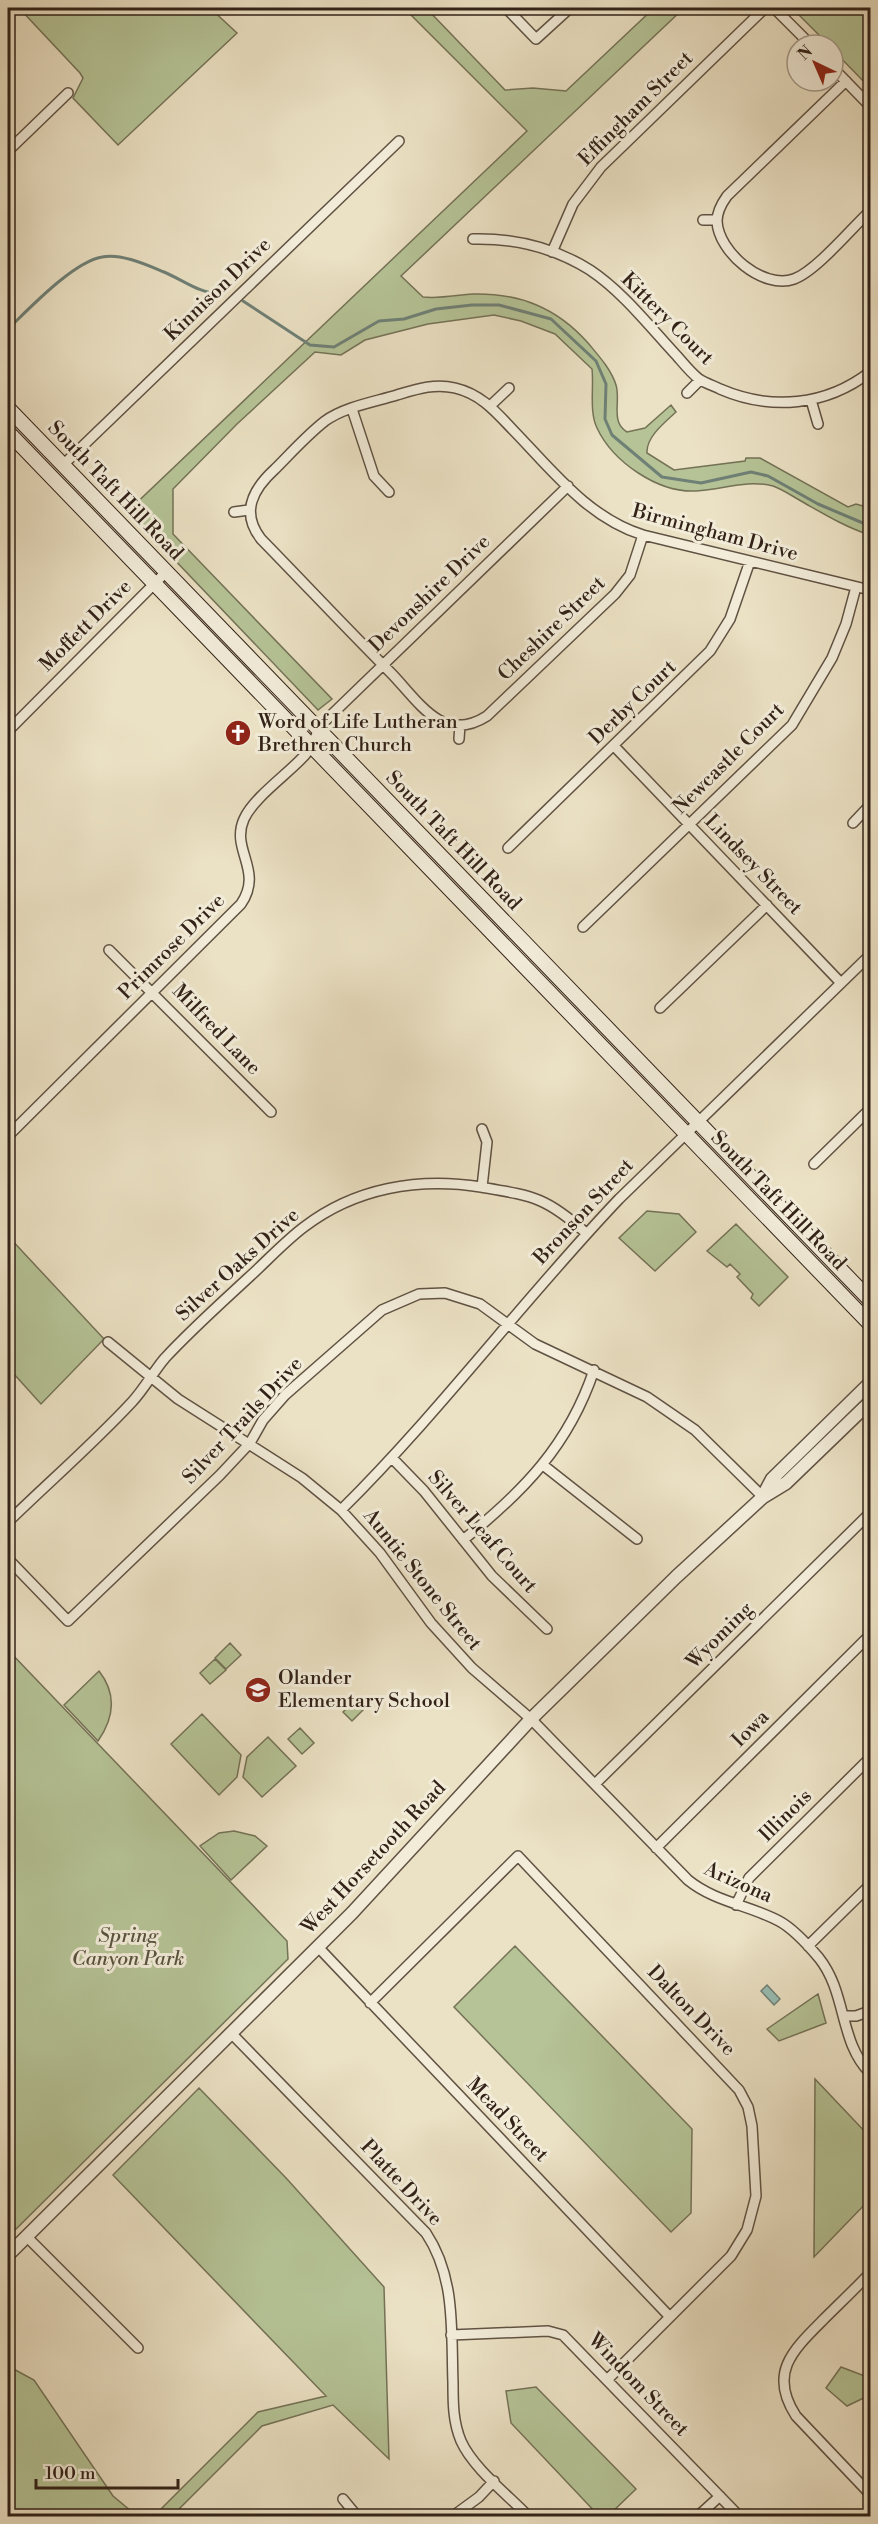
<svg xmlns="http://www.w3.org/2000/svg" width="878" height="2524" viewBox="0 0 878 2524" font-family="'Libre Bodoni',serif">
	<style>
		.green { fill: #b5c396; stroke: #747257; stroke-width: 1.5 }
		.water { fill: #98beb4; stroke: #6f8076; stroke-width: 1.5 }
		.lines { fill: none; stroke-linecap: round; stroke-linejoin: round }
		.stream { stroke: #6f8076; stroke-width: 3 }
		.minor-casing { stroke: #605243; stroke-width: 12 }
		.tertiary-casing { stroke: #605243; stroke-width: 15 }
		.secondary-casing { stroke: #322218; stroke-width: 16 }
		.minor { stroke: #f2ecd9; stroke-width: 9 }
		.tertiary { stroke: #f2ecd9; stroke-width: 12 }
		.secondary { stroke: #f2ecd9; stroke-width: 14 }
		.labels { text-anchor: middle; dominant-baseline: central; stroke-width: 6; stroke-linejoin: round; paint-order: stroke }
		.street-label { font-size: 20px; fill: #322218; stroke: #f2ecd9 }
		.poi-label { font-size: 20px; fill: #322218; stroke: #f2ecd9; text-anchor: start }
		.park-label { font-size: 20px; font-style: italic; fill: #59523e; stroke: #f2ecd9 }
	</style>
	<rect width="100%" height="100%" fill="#ebe1c4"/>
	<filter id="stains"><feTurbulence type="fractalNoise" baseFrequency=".00333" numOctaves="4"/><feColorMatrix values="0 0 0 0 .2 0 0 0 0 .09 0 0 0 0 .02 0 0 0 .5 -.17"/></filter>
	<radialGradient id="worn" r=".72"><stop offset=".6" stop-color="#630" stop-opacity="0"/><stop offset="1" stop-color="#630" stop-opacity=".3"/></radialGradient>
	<path class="green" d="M19,8H210L237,33L118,145L73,98L83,78L80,73Z
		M404,8H426L505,90L533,88L566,91L654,8H684L401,276L423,297C439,299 457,295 473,294C520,293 557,308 588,343C598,355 611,369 616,385C621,401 610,422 627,432L645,428L671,405L676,412C665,422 646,437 647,453L674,470L745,461L746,458H760L848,507L856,504L870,508V535C845,527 824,514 801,501C792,496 782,489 773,486C745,479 723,490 696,491C658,493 613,462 597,428C589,412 594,387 592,369L555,334L521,321L494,315L428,324L365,340L341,355L315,352L237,424L173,489V534L332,699L318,710L128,511L527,131Z
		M792,8H870V88L833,50V45H829Z
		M647,1211L679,1214L696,1232L655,1271L619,1238Z
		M736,1224L788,1277L759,1306L751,1298L753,1294L737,1277L740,1274L730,1264L727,1267L707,1251Z
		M8,1236L104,1339L41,1404L13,1373L8,1371Z
		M230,1643L241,1655L226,1669L215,1658Z
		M8,1650L287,1941L288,1959L8,2237Z
		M215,1659L226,1670L210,1684L200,1673Z
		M99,1671C117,1694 114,1718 98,1741L64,1705Z
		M359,1697L367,1706L352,1721L343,1712Z
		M202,1714L241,1755L237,1777L219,1795L171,1744Z
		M300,1728L314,1743L302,1754L288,1739Z
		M268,1737L296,1766L262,1797L243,1777L247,1757Z
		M234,1831L255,1836L267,1846L231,1880L200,1846L219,1833Z
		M515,1946L692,2129L691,2213L671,2232L454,2007Z
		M818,1994L826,2023L779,2041L767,2029Z
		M815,2079L870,2137V2199L814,2257Z
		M199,2088L287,2179L384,2287L389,2459L333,2405L262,2426L172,2516H154L258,2412L326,2396L113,2175Z
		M8,2366L34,2380L113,2496L137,2516H8Z
		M841,2367L870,2378V2395L847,2406L826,2388Z
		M536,2387L636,2489L608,2516H599L511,2423L506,2391Z"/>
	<path class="water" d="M767,1985L780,1999L774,2005L761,1991Z"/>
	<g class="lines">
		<path class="stream" d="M243,301L310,345L334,347L379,321L404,319L436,309L472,305H499L551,319L596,361L606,384L605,419L612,435L662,477L701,483L751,472L768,476L818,504L870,526
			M8,329C29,309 73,262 102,257C121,253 147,265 164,272C183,280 199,293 219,294"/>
		<g class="minor-casing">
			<path id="minor" d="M506,8L536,39L570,8
				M774,8L811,45
				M833,68L870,106
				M846,81L727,196C722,203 717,212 717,221C718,252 763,290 794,279C816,271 852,228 870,211
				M8,151L68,93
				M703,220H717
				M473,239C514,238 555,248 590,270C623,292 650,327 677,356C684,364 691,373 699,379C705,383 714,386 720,389C771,411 826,406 870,372
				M552,252L573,204L601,167L765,8
				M687,393L700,380
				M811,400L818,424
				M490,406L509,388
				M352,409L374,476L389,492
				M63,465L399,141
				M234,512L249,510
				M643,535L630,575L615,594L487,716C473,725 456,729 439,720C421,710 405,687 390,672C346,628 304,583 261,539C240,512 253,489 275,469C291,453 307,435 325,421C344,407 374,402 397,395C417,389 435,383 455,388C481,394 496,412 513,430C552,470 588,518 643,535L870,590
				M8,731L166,572
				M459,739L460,725
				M614,746L841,983
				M853,823L870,805
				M508,848L710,651L730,619L750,561
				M583,927L792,725L832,658L846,624L856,587
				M109,950L271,1112
				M660,1008L767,905
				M8,1136L241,904C264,870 230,850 244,819C254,797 288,774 305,755C313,746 316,733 323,723L568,486
				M814,1164L870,1109
				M482,1187L487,1142L482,1129
				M108,1342L178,1399L302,1478L341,1510L380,1553L431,1623L472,1668L531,1719L688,1880C715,1902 749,1905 779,1921C794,1929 808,1945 819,1958C847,1993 839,2042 870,2073
				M392,1458L424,1491L492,1576L547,1629
				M543,1465L637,1539
				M341,1510C440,1412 523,1300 619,1199L870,955
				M8,1522C49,1482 93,1444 132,1402C145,1388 153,1372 165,1358C191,1330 219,1305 247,1279C266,1262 284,1242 304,1227C355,1188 418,1177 481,1187C533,1196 546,1197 586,1233
				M463,1540C523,1492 569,1445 594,1370
				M8,1559L68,1621L220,1475L250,1443L263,1420L285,1395L382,1310L419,1294L445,1293L480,1304L535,1344L647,1397L695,1430L763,1497
				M595,1784L870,1513
				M656,1848L870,1635
				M736,1905L749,1878L870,1758
				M808,1946L870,1885
				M318,1947L670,2317
				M370,2003L518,1856L739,2090L748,2107L752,2126L756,2196L747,2230L731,2256L608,2379
				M844,2016H856L870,2011
				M231,2033L426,2233C456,2278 451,2331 453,2383C453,2403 453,2422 461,2441C473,2468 508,2495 528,2516
				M26,2236L138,2348
				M870,2273C855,2289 839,2304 823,2320C793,2350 768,2373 796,2416L870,2494
				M451,2335L548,2331L563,2335L739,2516
				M343,2499L357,2516
				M453,2516L479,2497L494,2481
				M698,2516L720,2496"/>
		</g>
		<g class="tertiary-casing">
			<path id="tertiary" d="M763,1496L772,1479L870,1383
				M8,2255L352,1913L531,1719L676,1577L763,1497L786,1483L870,1402"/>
		</g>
		<g class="secondary-casing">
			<path id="secondary" d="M8,408L870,1300
				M8,432L870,1324"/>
		</g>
		<use href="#minor" class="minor"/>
		<use href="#tertiary" class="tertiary"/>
		<use href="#secondary" class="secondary"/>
	</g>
	<defs>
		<g id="church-disc" transform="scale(1.35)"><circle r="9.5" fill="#8f2418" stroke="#f2ecd9"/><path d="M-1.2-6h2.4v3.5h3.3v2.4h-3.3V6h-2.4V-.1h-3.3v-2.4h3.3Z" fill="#fff"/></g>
		<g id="school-disc" transform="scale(1.35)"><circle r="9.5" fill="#8f2418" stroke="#f2ecd9"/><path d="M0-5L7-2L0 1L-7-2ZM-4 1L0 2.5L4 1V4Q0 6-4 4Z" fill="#fff"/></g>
	</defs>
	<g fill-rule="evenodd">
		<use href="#church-disc" x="238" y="733"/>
		<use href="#school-disc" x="258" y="1690"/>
	</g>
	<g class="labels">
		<g class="street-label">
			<text transform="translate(636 109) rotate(-45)">Effingham Street</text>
			<text transform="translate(218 290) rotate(-44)">Kinnison Drive</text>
			<text transform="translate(667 319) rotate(45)">Kittery Court</text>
			<text transform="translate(115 491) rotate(46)">South Taft Hill Road</text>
			<text transform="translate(715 533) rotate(15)">Birmingham Drive</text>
			<text transform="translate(430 594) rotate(-44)">Devonshire Drive</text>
			<text transform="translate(86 626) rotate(-45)">Moffett Drive</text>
			<text transform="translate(552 629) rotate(-44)">Cheshire Street</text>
			<text transform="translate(633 703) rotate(-44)">Derby Court</text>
			<text transform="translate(729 759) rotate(-45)">Newcastle Court</text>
			<text transform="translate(453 841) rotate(46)">South Taft Hill Road</text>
			<text transform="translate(753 865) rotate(46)">Lindsey Street</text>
			<text transform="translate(172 947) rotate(-45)">Primrose Drive</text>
			<text transform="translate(216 1030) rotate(46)">Milfred Lane</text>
			<text transform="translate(778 1201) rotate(46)">South Taft Hill Road</text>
			<text transform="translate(584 1212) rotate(-47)">Bronson Street</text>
			<text transform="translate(238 1265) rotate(-42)">Silver Oaks Drive</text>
			<text transform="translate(243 1421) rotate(-47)">Silver Trails Drive</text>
			<text transform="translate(482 1532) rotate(49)">Silver Leaf Court</text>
			<text transform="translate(422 1580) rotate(51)">Auntie Stone Street</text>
			<text transform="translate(720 1636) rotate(-45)">Wyoming</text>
			<text transform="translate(751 1729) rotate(-45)">Iowa</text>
			<text transform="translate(786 1816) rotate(-45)">Illinois</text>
			<text transform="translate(374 1858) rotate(-47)">West Horsetooth Road</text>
			<text transform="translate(738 1883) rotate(24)">Arizona</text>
			<text transform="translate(691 2011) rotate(46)">Dalton Drive</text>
			<text transform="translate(507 2120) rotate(46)">Mead Street</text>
			<text transform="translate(401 2183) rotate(47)">Platte Drive</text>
			<text transform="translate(638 2385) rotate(46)">Windom Street</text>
		</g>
		<g class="poi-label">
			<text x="258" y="722">Word of Life Lutheran<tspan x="258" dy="23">Brethren Church</tspan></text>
			<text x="278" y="1678">Olander<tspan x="278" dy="23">Elementary School</tspan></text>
		</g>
		<g class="park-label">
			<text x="128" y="1936">Spring<tspan x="128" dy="23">Canyon Park</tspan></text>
		</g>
	</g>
	<rect width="878" height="2524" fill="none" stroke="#ebe1c4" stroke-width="30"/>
	<rect x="9" y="9" width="860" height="2506" fill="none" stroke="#322218" stroke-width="3"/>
	<rect x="15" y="15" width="848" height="2494" fill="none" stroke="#322218" stroke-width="1.5"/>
	<g transform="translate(815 63) rotate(316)"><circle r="28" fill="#f2ecd9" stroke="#a59b8c" stroke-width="1.5"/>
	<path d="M0-4.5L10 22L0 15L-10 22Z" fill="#8f2418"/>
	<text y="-9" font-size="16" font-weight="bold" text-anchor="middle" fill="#322218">N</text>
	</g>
	<path d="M36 2479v9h142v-9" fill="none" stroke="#322218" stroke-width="3"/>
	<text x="45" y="2479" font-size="18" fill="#322218" stroke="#f2ecd9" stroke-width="4.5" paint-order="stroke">100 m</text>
	<rect width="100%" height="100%" filter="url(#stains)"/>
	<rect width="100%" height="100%" fill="url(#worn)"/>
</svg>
